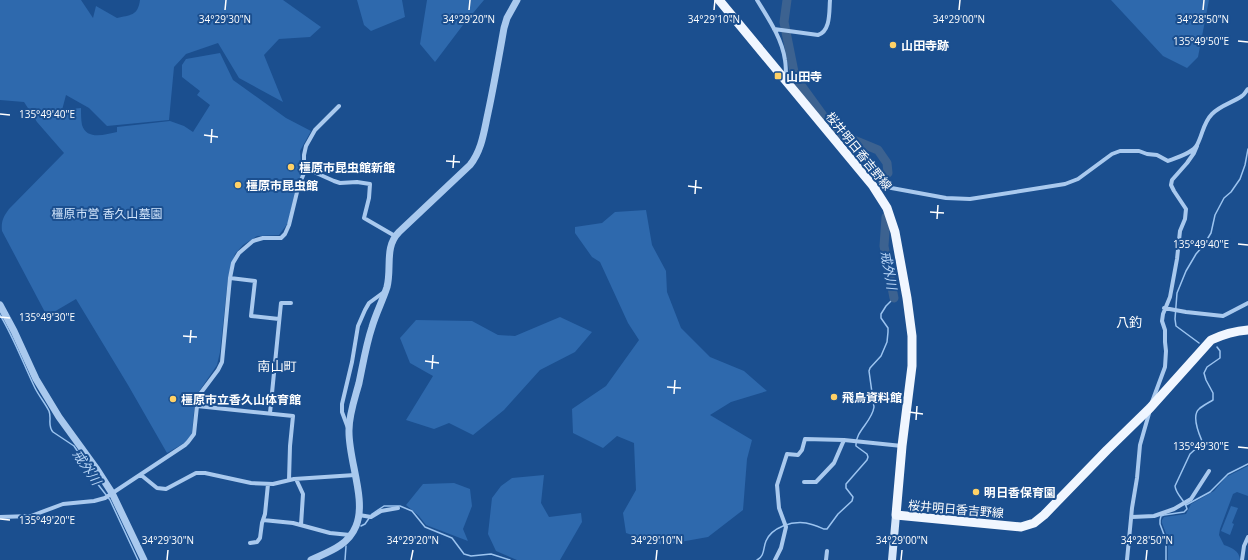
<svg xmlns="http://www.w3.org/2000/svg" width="1248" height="560" viewBox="0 0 1248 560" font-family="'Open Sans','Noto Sans JP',sans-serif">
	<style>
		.green { fill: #2e69ad }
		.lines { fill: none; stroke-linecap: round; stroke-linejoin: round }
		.stream { stroke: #9cc4f0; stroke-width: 1.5 }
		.river { stroke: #3c6290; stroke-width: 9 }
		.minor { stroke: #a9c9ee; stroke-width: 4 }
		.tertiary { stroke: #a9c9ee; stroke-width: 7 }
		.secondary { stroke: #d6e6fa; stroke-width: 8 }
		.primary { stroke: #f0f6ff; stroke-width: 9 }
		.ticks { fill: none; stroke: #fff; stroke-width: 1.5 }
		.poi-dot { fill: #ffd166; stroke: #1b4f8f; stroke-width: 1.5 }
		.labels { text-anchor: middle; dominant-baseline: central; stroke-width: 4; stroke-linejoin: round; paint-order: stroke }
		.poi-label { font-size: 12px; font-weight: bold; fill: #fff; stroke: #1b4f8f; text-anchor: start }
		.street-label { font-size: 12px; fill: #fff; stroke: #1b4f8f }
		.park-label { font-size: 12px; fill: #cfe3fa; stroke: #1b4f8f }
		.water-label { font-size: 13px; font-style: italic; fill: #b5d3f5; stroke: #1b4f8f }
		.neighbourhood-label { font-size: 13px; fill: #fff; stroke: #1b4f8f }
		.ticks-label { font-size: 10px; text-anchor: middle; fill: #fff; stroke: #1b4f8f; stroke-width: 4; stroke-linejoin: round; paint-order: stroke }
	</style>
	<rect width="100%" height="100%" fill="#1b4f8f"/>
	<path class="green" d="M0,0H81L93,18L96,6L117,18C130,15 138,16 140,0H283L321,27L310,37L279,39L264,55L283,102L239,78L218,43L186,54L174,67L169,120L107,126L89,108L66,95L62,110L81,108C81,114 81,120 82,125C87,141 106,134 117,132V127L170,121L184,126L193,132L210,105L197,95L200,91L182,77V65L186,59L220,53L233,80L286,118L311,131L300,151L302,174L296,187L288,223L279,235L257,236L243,245L235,254L228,278L220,352L217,365L196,396L194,412L192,433L186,442L167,453L128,385L76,299L47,316L2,231C1,222 3,217 9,209L64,153L37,122L24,102L0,100Z
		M357,0H402L405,17L371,31L364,25Z
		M427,0H484L463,25L435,62L420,44Z
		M1111,0H1209L1198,57L1187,68L1163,56Z
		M646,210L652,245L666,271L667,292L681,328L710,357L744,371L767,391L731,402L710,415L752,440L747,459L743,510L708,537L663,545L626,533L623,513L636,490L634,443L617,436L603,448L573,433L572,409L606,386L639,340L628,323L600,262L592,257L575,233V227L602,223L615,212Z
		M560,317L592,332L575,352L540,370L504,410L473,435L449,423L434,429L406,420L433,376L410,363L400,338L416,320L472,321L498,335L515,336Z
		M1248,466V496L1237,492L1233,494L1220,529L1219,535L1224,545C1232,548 1239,550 1240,560H1168V542L1167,536L1162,523V520L1164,517L1186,514L1191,504L1214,491L1226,477Z
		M544,475L541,503L549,517L581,513L582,522L560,560H517L496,551L488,534L492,498L501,486L512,478Z
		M454,483L470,489L472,506L463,529L468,541L426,525L419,516L406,505L423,484Z
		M1231,506L1238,508L1232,523L1234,524L1230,535L1221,531Z"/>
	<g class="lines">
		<path class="stream" d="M0,315C14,338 23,363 35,388C39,396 45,403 49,411C52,419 47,425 53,432L74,446L86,464L93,478L110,500L138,560
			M1199,343L1176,326L1175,319L1177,293L1186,271L1196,254L1203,246L1211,233L1215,215L1224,198L1231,192L1240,179L1245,165L1248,149
			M1186,505L1210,492L1228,474L1248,464
			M361,526L365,524L372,514L384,506H400L412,511L425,527L452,538L464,554L471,556L491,554L510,560
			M345,560L346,546
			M757,560C765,556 763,548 766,541C772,527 792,521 806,523C812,524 819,527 824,529H827L838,514L852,501L853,497L846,488V484L867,460L868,457L867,454L856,446C855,431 872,422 874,407L869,371L870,368L881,356L887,342L888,332V328L881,318V314L886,306L894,298
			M1166,560V540L1160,524V520L1161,516L1164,515L1184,512L1187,509C1185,500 1176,495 1175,486L1190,454L1201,444L1202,441C1199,434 1191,416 1199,409C1202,406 1208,403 1213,400V393L1206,380L1204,373L1207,367L1220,358V351L1217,347"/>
		<path class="river" d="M787,0L784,22L795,77L824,117L844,136L878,150L887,163L888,173
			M886,217L884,246L894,298"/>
		<path class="minor" d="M757,0C768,18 782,38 785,60C786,66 786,73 786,79
			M774,29L818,35C831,31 829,11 830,0
			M305,168L334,181L340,183L357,182L370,184L369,198L364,218L395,236
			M873,186L886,187L946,198L970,199L1065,184L1078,179L1112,154L1120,151H1139L1147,154L1157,155L1168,161C1176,158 1193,153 1197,145C1203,134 1203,123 1212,114C1221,105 1232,103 1242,96C1244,95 1246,91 1248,89
			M230,278L255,281L251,316L279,319
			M1164,308L1186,312L1223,316L1248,303
			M1152,402L1165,367L1166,351L1165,342V330L1162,321L1163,314L1170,297L1177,259L1180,231L1185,219L1186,209L1174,191L1171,185L1172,180L1187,163L1194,153L1197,146
			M197,406L293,416L290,446L289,480
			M270,413L281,303H291
			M348,428L342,412V404L352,362L358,326L365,310L369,303L384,292
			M141,475L157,488L166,489L196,473H205L251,483L273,484L294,479L355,475
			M296,479L303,494L301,525
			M804,482H816L834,463L844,440
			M359,515L371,517L381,511L398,508
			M0,517L31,516L63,504L94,501L105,498L185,445L188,442L194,434L197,406L200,394L218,370L222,362L230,278L233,263L239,253L253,241L263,238H281L285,234L289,225L298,188L304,173V155L306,146L315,130L339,106
			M1132,517L1154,516L1174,509L1191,499L1209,471
			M263,520L293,523L330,533L350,535
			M250,543L257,542L260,538L262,523L265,514L268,484
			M775,560L781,548L786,527L779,508L777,485L787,454L798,455L802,450L805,439L844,440L902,446
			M826,560L827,551
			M1127,560L1132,508L1137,478L1140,445L1150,410
			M1242,560L1244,546L1248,537"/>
		<path class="tertiary" d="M0,305L14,331L36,379L59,417L96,468L112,493L144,560
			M311,560C328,552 348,546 356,526C367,500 348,459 349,430C349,414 355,398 359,383C363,364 366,345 372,327C376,313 383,300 387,287C392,268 384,247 399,232L470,165C482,150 484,131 488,113C494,85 499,56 504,28L507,18L517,0"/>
		<path class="secondary" d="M892,560L896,515"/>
		<path class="primary" d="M719,0L873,186L887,208L895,232L907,298L912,336V366L902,446L896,515L1021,527L1034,523L1044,515L1107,450L1150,408L1211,340C1224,334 1234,331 1248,330"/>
	</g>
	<path class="ticks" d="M225,10L226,0M469,10L470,0M714,10L715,0M959,10L960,0M1203,10L1204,0M1238,41L1248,42M0,114L10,115M204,135L218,137M211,143L212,129M446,161L460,162M453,168L454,155M688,186L702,188M695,194L696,180M930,212L944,213M937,219L938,205M1238,244L1248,245M0,317L10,318M183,336L197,337M190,343L191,330M425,361L439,363M432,369L433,355M667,387L681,388M674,394L675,380M909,412L923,414M916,420L917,406M1238,447L1248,448M0,519L10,520M167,560L168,550M411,560L413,550M656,560L657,550M901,560L902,550M1146,560L1147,550"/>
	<g class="poi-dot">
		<circle cx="893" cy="45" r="4"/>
		<rect x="774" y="72" width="8" height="8" rx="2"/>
		<circle cx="291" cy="167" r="4"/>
		<circle cx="238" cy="185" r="4"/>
		<circle cx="834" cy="397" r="4"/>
		<circle cx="173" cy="399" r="4"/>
		<circle cx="976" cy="492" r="4"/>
	</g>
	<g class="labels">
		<g class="poi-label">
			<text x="901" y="45">山田寺跡</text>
			<text x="786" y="76">山田寺</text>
			<text x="299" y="167">橿原市昆虫館新館</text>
			<text x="246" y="185">橿原市昆虫館</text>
			<text x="842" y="397">飛鳥資料館</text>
			<text x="181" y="399">橿原市立香久山体育館</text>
			<text x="984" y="492">明日香保育園</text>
		</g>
		<g class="street-label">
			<text transform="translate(859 151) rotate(51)">桜井明日香吉野線</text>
			<text transform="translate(956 509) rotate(5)">桜井明日香吉野線</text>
		</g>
		<g class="park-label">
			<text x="107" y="213">橿原市営 香久山墓園</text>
		</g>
		<g class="water-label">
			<text transform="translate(889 270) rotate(80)">戒外川</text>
			<text transform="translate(87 467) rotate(56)">戒外川</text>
		</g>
		<g class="neighbourhood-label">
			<text x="1129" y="322">八釣</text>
			<text x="277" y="366">南山町</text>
		</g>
	</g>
	<g class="ticks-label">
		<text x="225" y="23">34°29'30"N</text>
		<text x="469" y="23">34°29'20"N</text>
		<text x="714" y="23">34°29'10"N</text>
		<text x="959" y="23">34°29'00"N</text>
		<text x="1203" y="23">34°28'50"N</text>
		<text x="1201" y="45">135°49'50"E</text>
		<text x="47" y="118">135°49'40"E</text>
		<text x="1201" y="248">135°49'40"E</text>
		<text x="47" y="321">135°49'30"E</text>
		<text x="1201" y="450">135°49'30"E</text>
		<text x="47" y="524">135°49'20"E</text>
		<text x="168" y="544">34°29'30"N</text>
		<text x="413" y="544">34°29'20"N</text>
		<text x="657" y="544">34°29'10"N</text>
		<text x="902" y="544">34°29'00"N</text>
		<text x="1147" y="544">34°28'50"N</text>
	</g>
</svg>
